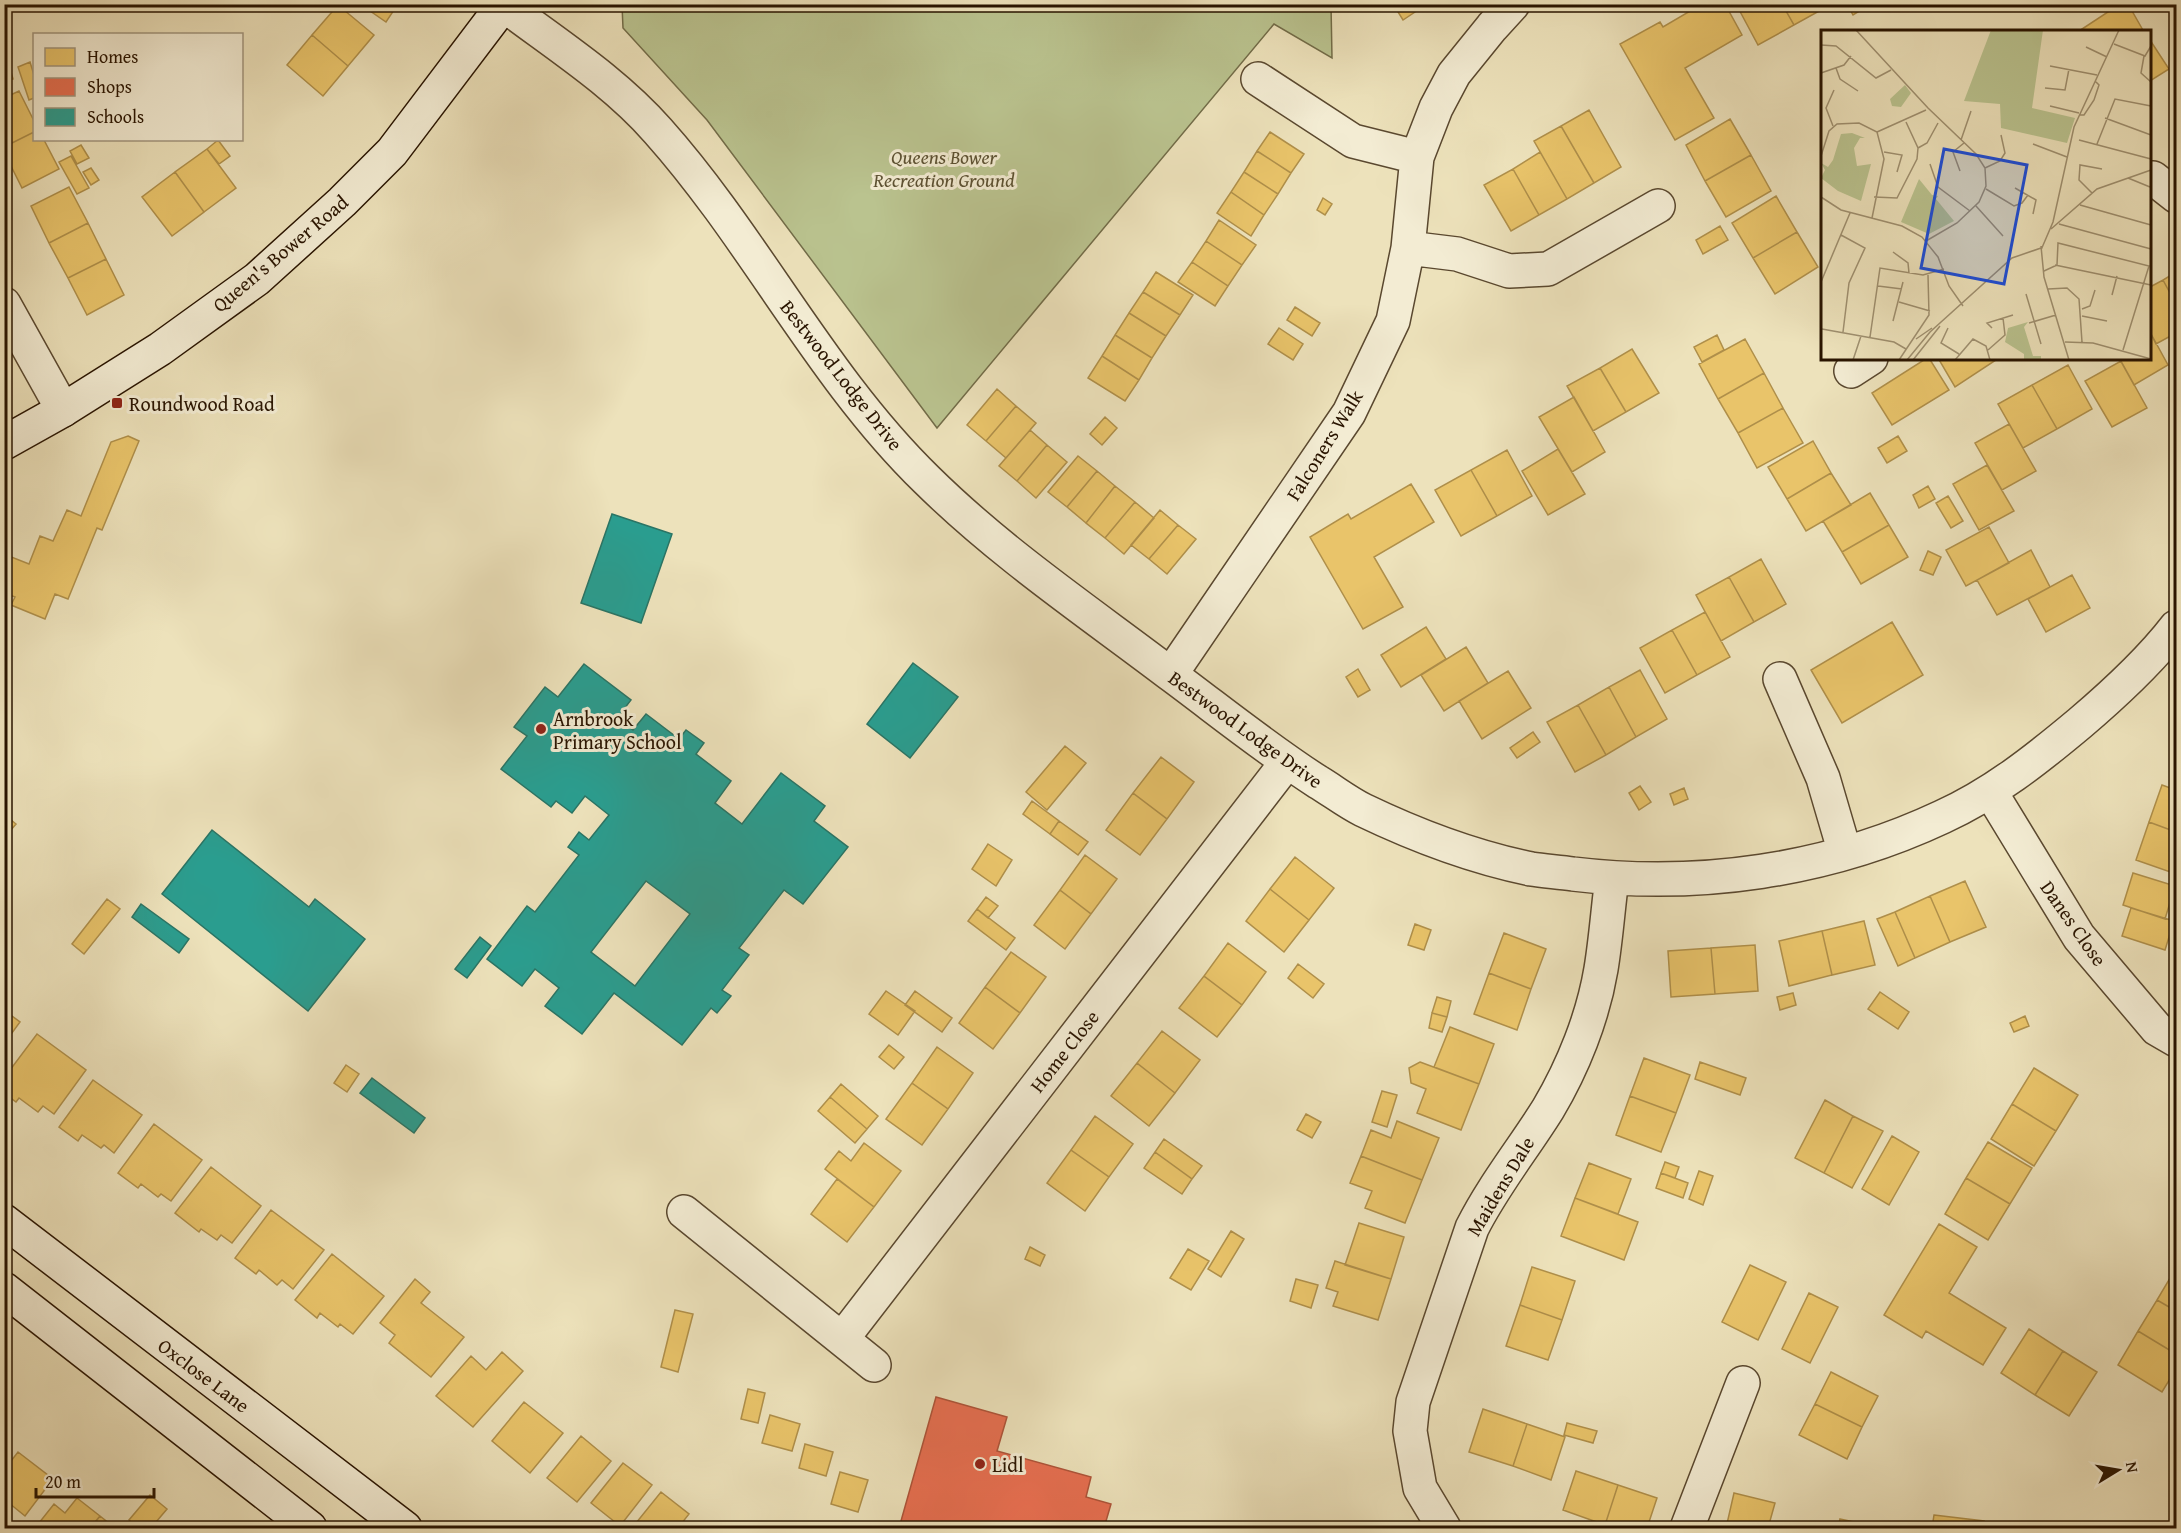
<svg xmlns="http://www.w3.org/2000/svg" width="2181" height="1533" viewBox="0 0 2181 1533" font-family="'Gentium Book Plus',serif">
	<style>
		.green { fill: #bac38f; stroke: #726c48; stroke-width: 1.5 }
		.homes { fill: #e9c46a; stroke: #af8f4a; stroke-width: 1.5 }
		.shops { fill: #e76f51; stroke: #ae5439; stroke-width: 1.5 }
		.schools { fill: #2a9d8f; stroke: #2a7464; stroke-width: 1.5; fill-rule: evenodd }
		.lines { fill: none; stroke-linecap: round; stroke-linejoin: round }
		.street-casing { stroke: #5a482f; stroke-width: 36 }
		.secondary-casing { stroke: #291400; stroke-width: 36 }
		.street { stroke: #f3ecd3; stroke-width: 33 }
		.secondary { stroke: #f3ecd3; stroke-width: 33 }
		.poi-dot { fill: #8f2418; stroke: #f3ecd3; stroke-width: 2 }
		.labels { text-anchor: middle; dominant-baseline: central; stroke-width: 6; stroke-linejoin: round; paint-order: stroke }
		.park-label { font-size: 20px; font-style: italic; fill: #5c5132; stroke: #f3ecd3 }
		.street-label { font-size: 20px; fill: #291400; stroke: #f3ecd3 }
		.poi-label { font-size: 20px; fill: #291400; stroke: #f3ecd3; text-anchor: start }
		.inset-road { fill: none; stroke: #9f9070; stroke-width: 1.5 }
		.view { fill: #1d4ed8; fill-opacity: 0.15; stroke: #1d4ed8; stroke-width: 3 }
		.inset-edge { fill: none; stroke: #291400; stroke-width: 3 }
	</style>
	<rect width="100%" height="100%" fill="#ede2bb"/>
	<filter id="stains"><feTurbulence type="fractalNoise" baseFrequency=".00333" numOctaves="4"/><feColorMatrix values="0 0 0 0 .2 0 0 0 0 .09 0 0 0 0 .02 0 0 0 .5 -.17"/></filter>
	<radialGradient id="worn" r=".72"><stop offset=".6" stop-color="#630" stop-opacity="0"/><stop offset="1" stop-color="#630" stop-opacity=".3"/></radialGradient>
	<path class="green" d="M622,5H1331L1332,58L1274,24L937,428L707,120L623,28Z"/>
	<path class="homes" d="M360,4H398L386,22Z
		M1393,4H1427L1403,20Z
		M1702,4H1725L1742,35L1685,68L1714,118L1675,140L1620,44L1660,22L1663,27Z
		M1736,4H1782L1794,25L1758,45Z
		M1782,4H1830V5L1794,25Z
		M1847,4H1871L1853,15Z
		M2120,4H2128L2144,32H2084L2082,29Z
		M338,5L374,35L348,66L312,35Z
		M312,35L348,66L323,96L287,65Z
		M2150,40L2169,69L2150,81Z
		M4,47L13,79L4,81Z
		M30,62L34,75V98L29,100L18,67Z
		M19,91L34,121V132L4,147V98Z
		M1589,110L1621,167L1594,183L1561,126Z
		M1730,119L1751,155L1705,181L1686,145Z
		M1561,126L1594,183L1567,199L1534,141Z
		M34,132V140H44L59,169L22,188L4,152V147Z
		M1270,132L1304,154L1291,173L1257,151Z
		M218,140L230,156L219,164L207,149Z
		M81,145L89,158L77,164L70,151Z
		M207,149L236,188L204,212L175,172Z
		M1257,151L1291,173L1278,194L1244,172Z
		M1540,152L1567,199L1539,215L1513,169Z
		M1751,155L1771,191L1726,217L1705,181Z
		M71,156L89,188L77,194L59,162Z
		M91,168L99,180L91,185L83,172Z
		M1513,169L1539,215L1511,231L1484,185Z
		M175,172L204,212L172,236L142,197Z
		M1244,172L1278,194L1264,215L1231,192Z
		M69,187L88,223L49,243L31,206Z
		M1231,192L1264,215L1251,236L1217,213Z
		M1776,196L1797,232L1753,258L1732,223Z
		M1323,198L1332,204L1325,215L1317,210Z
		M1219,220L1256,245L1242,265L1206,241Z
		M88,223L106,259L68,278L49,243Z
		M1720,226L1728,240L1703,254L1696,240Z
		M1797,232L1818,267L1775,294L1753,258Z
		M1206,241L1242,265L1228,286L1192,262Z
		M106,259L124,295L87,315L68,278Z
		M1192,262L1228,286L1215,306L1178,282Z
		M1156,272L1193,295L1180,315L1143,292Z
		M2176,272V304L2163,280Z
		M2163,280L2176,304V333L2156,344L2150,332V287Z
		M1143,292L1180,315L1166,336L1129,313Z
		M1295,307L1320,323L1312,336L1287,320Z
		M1129,313L1166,336L1152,358L1115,335Z
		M1279,328L1303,344L1293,360L1268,344Z
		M2150,332L2168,365L2134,385L2119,358H2150Z
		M1115,335L1152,358L1139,380L1102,356Z
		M1717,335L1724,350L1702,362L1694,347Z
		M1745,339L1764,373L1718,399L1699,364Z
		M1632,349L1659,393L1626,412L1600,368Z
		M1102,356L1139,380L1125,401L1088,378Z
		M1927,358H1929L1949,390L1892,425L1872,393Z
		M1938,358H1999L1955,387Z
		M2121,361L2147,408L2112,427L2085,381Z
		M2068,365L2092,409L2057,429L2032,385Z
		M1600,368L1626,412L1593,431L1567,386Z
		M1764,373L1783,408L1738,433L1718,399Z
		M2032,385L2057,429L2023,448L1998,404Z
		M997,389L1016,406L986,441L967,425Z
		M1574,397L1605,452L1572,472L1539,417Z
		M1016,406L1036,423L1006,458L986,441Z
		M1783,408L1803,443L1757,468L1738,433Z
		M1105,417L1117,428L1102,445L1090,434Z
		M2009,424L2036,471L2002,490L1975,443Z
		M1030,430L1047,445L1017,481L999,466Z
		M128,436L139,441L102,530L97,528L68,599L55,594L45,619L11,605L15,597L4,593V554L29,564L40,536L53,541L67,510L81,516L111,442Z
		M1898,436L1907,451L1887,463L1878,448Z
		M1813,441L1831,473L1787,499L1768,467Z
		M1047,445L1067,462L1036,498L1017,481Z
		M1558,449L1585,494L1548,515L1522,471Z
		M1507,450L1532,496L1497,516L1471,470Z
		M1078,456L1097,471L1067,507L1048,492Z
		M1987,465L2014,511L1979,530L1953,484Z
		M1471,470L1497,516L1461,536L1435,490Z
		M1097,471L1115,486L1086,523L1067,507Z
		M1831,473L1851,505L1806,531L1787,499Z
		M1411,484L1434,522L1374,557L1403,607L1363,629L1310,537L1348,514L1351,519Z
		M1115,486L1135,502L1105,538L1086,523Z
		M1928,486L1935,499L1919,508L1913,495Z
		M1870,493L1889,525L1842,552L1823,521Z
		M1948,496L1963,521L1951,528L1936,503Z
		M1135,502L1154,518L1124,554L1105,538Z
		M1160,510L1178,525L1149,559L1131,545Z
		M1178,525L1196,539L1167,574L1149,559Z
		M1889,525L1908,557L1861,584L1842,552Z
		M1989,527L2009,563L1966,586L1946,550Z
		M2031,550L2050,587L1997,615L1977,580Z
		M1928,551L1941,557L1933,575L1920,570Z
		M1761,559L1786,604L1754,622L1729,577Z
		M2072,575L2090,608L2046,632L2028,599Z
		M1729,577L1754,622L1721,641L1696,595Z
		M1705,612L1730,657L1697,675L1672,630Z
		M1892,622L1923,675L1842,723L1811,670Z
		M1426,627L1446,659L1401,687L1381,655Z
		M1672,630L1697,675L1665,693L1640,648Z
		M1466,647L1488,683L1444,711L1421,675Z
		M1358,669L1370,690L1358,697L1346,677Z
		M1640,670L1667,719L1636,737L1609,687Z
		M1508,671L1531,708L1482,739L1459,701Z
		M1609,687L1636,737L1606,755L1578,705Z
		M1578,705L1606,755L1575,772L1547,722Z
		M1533,732L1540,742L1517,758L1510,748Z
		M1065,746L1086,763L1047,810L1026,792Z
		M1161,757L1194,782L1167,819L1133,793Z
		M2162,785L2176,790V832L2149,822Z
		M1640,786L1651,802L1639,810L1629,793Z
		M1684,788L1688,799L1674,805L1670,794Z
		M1133,793L1167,819L1140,855L1106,830Z
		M1032,801L1059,821L1050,834L1023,814Z
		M4,814L16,824L4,838Z
		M1059,821L1088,842L1078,855L1050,834Z
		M2149,822L2176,832V874L2136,860Z
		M988,844L1012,860L996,886L972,869Z
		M1085,855L1117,879L1091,914L1060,890Z
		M1295,857L1334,888L1309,920L1270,889Z
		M2133,873L2175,886L2165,919L2123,905Z
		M1965,881L1986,927L1950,942L1930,896Z
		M1270,889L1309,920L1284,952L1246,921Z
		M1060,890L1091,914L1065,949L1034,925Z
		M1930,896L1950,942L1915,958L1895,912Z
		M986,897L998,906L988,918L977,909Z
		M107,899L120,909L84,954L72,944Z
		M2131,908L2174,921L2165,950L2122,936Z
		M977,909L1015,938L1006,950L968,921Z
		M1895,912L1915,958L1898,966L1877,919Z
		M1864,921L1875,965L1832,975L1822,931Z
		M1415,924L1431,930L1424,950L1408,945Z
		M1822,931L1832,975L1789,986L1779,941Z
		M1504,933L1546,949L1531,989L1489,973Z
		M1228,943L1266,972L1242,1005L1204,976Z
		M1755,945L1758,991L1715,994L1711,948Z
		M1711,948L1715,994L1671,997L1668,951Z
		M1011,952L1046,977L1020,1013L985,987Z
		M1298,964L1324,984L1313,998L1288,978Z
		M1489,973L1531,989L1517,1030L1474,1014Z
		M1204,976L1242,1005L1217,1037L1179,1008Z
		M985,987L1020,1013L993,1049L959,1023Z
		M886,991L915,1011L898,1035L869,1014Z
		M915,991L952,1018L942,1032L905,1005Z
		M1880,992L1909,1012L1898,1029L1868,1009Z
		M1793,993L1796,1005L1780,1010L1777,997Z
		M1437,997L1451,1001L1447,1017L1432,1013Z
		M4,1010L20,1022L4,1044Z
		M1432,1013L1447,1017L1442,1032L1429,1028Z
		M2025,1016L2029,1026L2014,1032L2010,1023Z
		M1450,1027L1494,1044L1479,1084L1434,1067Z
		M1162,1031L1200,1060L1175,1093L1137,1063Z
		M37,1034L86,1070L54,1114L43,1106L38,1112L19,1098L16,1102L4,1093V1078Z
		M889,1045L904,1057L894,1069L879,1057Z
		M937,1047L973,1073L948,1109L912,1083Z
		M1644,1058L1690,1075L1676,1113L1630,1096Z
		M1420,1062L1479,1084L1461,1130L1417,1113L1426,1089L1411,1083L1409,1068Z
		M1700,1062L1746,1078L1740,1095L1695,1079Z
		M1137,1063L1175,1093L1149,1126L1111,1096Z
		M346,1065L359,1074L347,1092L334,1083Z
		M2034,1068L2078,1095L2056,1131L2012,1104Z
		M93,1080L142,1115L114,1153L104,1145L101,1148L82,1135L78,1141L59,1127Z
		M912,1083L948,1109L922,1145L886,1119Z
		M841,1084L878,1116L867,1129L830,1097Z
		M1382,1091L1397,1095L1387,1127L1372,1122Z
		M1630,1096L1676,1113L1661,1152L1616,1135Z
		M830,1097L867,1129L855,1143L818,1111Z
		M1825,1100L1853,1116L1824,1173L1795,1158Z
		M2012,1104L2056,1131L2034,1166L1991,1139Z
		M1306,1114L1321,1122L1312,1138L1297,1130Z
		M1095,1116L1133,1144L1109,1177L1071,1150Z
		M1853,1116L1883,1131L1852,1188L1824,1173Z
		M1397,1121L1439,1138L1422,1180L1361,1156L1371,1130L1391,1138Z
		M154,1124L202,1160L171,1201L161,1194L158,1197L141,1184L138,1188L118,1173Z
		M1892,1136L1919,1152L1889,1205L1862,1189Z
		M1164,1139L1202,1166L1192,1179L1155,1152Z
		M1988,1142L2032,1168L2010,1204L1966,1178Z
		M864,1143L901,1171L874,1207L825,1169L839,1151L851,1161Z
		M1071,1150L1109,1177L1085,1211L1047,1183Z
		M1155,1152L1192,1179L1182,1194L1144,1168Z
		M1361,1156L1422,1180L1405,1223L1365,1208L1372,1191L1350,1183Z
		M1665,1162L1679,1167L1675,1178L1661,1173Z
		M1589,1163L1631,1179L1618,1214L1575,1198Z
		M211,1167L261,1206L232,1243L221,1235L217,1240L201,1229L199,1232L175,1213Z
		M1699,1171L1713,1176L1703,1205L1689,1199Z
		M1661,1173L1688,1183L1683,1198L1656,1188Z
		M1966,1178L2010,1204L1988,1240L1945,1214Z
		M837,1179L874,1207L847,1242L811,1214Z
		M1575,1198L1638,1222L1624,1260L1561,1236Z
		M271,1210L324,1250L293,1289L282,1280L277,1285L259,1270L256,1274L235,1258Z
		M1359,1223L1404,1237L1391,1279L1345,1265Z
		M1939,1224L1977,1247L1949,1293L2006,1328L1983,1365L1926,1331L1922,1338L1884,1315Z
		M1231,1231L1244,1239L1221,1277L1208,1269Z
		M1030,1247L1045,1255L1040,1266L1025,1259Z
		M1188,1249L1209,1261L1191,1290L1170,1278Z
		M332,1254L384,1296L353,1334L340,1324L338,1327L320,1313L317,1318L295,1300Z
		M1335,1261L1391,1279L1378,1320L1333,1306L1338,1292L1326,1288Z
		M1750,1265L1786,1282L1758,1340L1722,1322Z
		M1532,1267L1575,1281L1562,1320L1520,1305Z
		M2176,1268V1311L2157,1300Z
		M415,1279L430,1292L421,1303L464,1337L431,1377L389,1343L395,1335L380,1323Z
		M1296,1279L1318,1285L1311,1308L1290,1301Z
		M1809,1293L1838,1307L1810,1363L1782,1349Z
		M2157,1300L2176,1311V1354L2138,1331Z
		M1520,1305L1562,1320L1548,1360L1506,1346Z
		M675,1310L693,1314L678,1372L661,1367Z
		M2029,1329L2063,1351L2035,1395L2001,1373Z
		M2138,1331L2176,1354V1369L2162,1392L2118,1365Z
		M2063,1351L2097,1372L2069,1416L2035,1395Z
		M502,1352L523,1371L473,1427L436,1396L471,1356L486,1370Z
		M1831,1372L1878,1396L1862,1427L1815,1404Z
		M748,1389L765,1393L758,1423L741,1419Z
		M524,1402L563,1433L530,1473L492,1441Z
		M1815,1404L1862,1427L1847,1459L1799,1435Z
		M1483,1409L1527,1424L1513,1466L1469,1452Z
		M770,1415L800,1424L792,1451L762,1443Z
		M1567,1423L1597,1431L1593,1443L1564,1435Z
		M1527,1424L1565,1437L1551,1480L1513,1466Z
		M581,1436L611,1461L577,1502L547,1478Z
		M805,1444L833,1452L826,1476L799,1468Z
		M18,1452L53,1479L25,1516L4,1499V1470Z
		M623,1463L652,1485L620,1526L591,1503Z
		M1576,1471L1618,1485L1605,1525L1563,1510Z
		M840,1472L868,1480L858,1512L831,1504Z
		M1618,1485L1657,1498L1647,1528H1616L1605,1525Z
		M661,1492L689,1514L678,1528H632Z
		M1734,1493L1775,1503L1768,1528H1726Z
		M150,1495L167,1509L151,1528H139L129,1520Z
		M77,1498L100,1516L90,1528H35L54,1504L65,1513Z
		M1934,1515L1984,1521L1983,1528H1932Z
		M100,1516L115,1528H91Z
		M1840,1519L1864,1524L1863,1528H1838Z"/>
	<path class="shops" d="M936,1397L1007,1417L997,1451L1091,1477L1086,1497L1111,1504L1104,1528H899Z"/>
	<path class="schools" d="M612,514L672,534L641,623L581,603Z
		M913,663L958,697L910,758L867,724Z
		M584,664L631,700L617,718L633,730L646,714L679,739L686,730L704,743L696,754L731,781L715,803L742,824L781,773L825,806L814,821L848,847L803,904L784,890L739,948L749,955L722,990L731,996L717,1013L711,1008L682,1045L614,993L582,1034L545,1006L559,988L535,969L522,986L487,959L527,906L535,912L579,855L568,847L579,832L589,840L609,815L585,796L572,813L556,801L551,807L501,769L527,736L514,727L545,687L558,697ZM646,881L690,914L635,986L591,952Z
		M212,830L309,907L315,899L365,939L308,1011L162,894Z
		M141,904L189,939L179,953L132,917Z
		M480,937L491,946L467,978L455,969Z
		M372,1078L425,1118L414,1133L360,1093Z"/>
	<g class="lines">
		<g class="street-casing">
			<path id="street" d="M504,5C557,45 614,81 658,131C756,241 821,377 927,480C1002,554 1090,613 1174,677C1221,712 1268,750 1318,782C1333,791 1347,802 1363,810C1415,835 1473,857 1531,869C1544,871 1559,872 1573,874C1698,889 1827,871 1942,817C1993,794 2037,759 2080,723C2114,694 2149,662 2176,627
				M1258,79L1353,141L1417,157
				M2150,181L2153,178L2176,196
				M1408,248L1457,254L1509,271L1548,269L1658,206
				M4,304L63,410
				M1851,371L1871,358
				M1171,674L1349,413L1393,321L1408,248L1417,157L1436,108L1454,74L1492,27L1513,4
				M1780,679L1823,778L1845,853
				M1990,791L2079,937L2157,1029L2176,1040
				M684,1212L874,1365
				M842,1339L1287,762
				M1444,1528L1420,1488L1410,1431L1413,1402L1472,1228C1493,1186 1523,1149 1548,1109C1573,1067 1593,1017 1601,969C1606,939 1608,908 1612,878
				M1687,1528L1743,1383"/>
		</g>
		<g class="secondary-casing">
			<path id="secondary" d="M4,443L63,410L160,349L257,279L342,202L392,152L504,4
				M4,1221L405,1528
				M4,1289L310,1528"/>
		</g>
		<use href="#street" class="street"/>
		<use href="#secondary" class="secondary"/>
	</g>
	<g class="poi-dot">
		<rect x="111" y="397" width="12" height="12" rx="3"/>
		<circle cx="541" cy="729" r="6"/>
		<circle cx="980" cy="1464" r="6"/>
	</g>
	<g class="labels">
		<g class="park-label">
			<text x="944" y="156">Queens Bower<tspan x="944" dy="23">Recreation Ground</tspan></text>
		</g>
		<g class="street-label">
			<text transform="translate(280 253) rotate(-40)">Queen's Bower Road</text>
			<text transform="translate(842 375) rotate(52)">Bestwood Lodge Drive</text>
			<text transform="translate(1324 445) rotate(-58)">Falconers Walk</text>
			<text transform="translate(1246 729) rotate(36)">Bestwood Lodge Drive</text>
			<text transform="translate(2074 923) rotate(55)">Danes Close</text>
			<text transform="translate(1064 1051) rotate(-52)">Home Close</text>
			<text transform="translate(1500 1186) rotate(-59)">Maidens Dale</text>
			<text transform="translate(204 1375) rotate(37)">Oxclose Lane</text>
		</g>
		<g class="poi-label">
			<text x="129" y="403">Roundwood Road</text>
			<text x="553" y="718">Arnbrook<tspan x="553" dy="23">Primary School</tspan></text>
			<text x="992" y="1464">Lidl</text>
		</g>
	</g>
	<g transform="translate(1821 30)">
		<rect width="330" height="330" fill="#ede2bb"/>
		<path d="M170,0H222L211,78L254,88L246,113L180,98L179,74L143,71ZM84,55L90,63L80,77L71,76L69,69ZM31,103L44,108H39L33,118L36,136L50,134L40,171L17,161L0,148L4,140L0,133L7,137L12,130L20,104ZM98,149L111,165L117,166L115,169L133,191L108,204L80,192ZM207,292L203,297L212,326H220V330H203V324L184,312L187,298Z" fill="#bac38f"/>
		<path class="inset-road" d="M35,0L107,78L155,124L164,138L165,156L158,172L136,193L105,211M293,14L324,26L330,16M0,15L15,16L55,48L70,40M265,17L286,27M323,26L320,43L330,52M229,36L276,45M15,38L19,49L37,61M0,43L23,35L30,26M224,58L244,60L248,39M229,76L258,83M259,85H263L273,70L278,55L274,51M284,88L330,105M12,96L5,78L13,60M56,102L105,80M140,110L150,81M258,110L330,129M212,114L246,127M276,114L294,69L330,76M97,118L106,113L117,93M63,122L81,125L76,142M0,126L8,101L16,94L38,93L56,102L63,129L51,188M109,134L117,157L149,181M164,138L179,131L184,123L180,105M139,141L132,122L143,113M307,148L329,157M194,158L215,170L212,184M165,159L193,176L201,173L207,165M271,163L258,150L259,135L281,139M0,167L20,180L81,196L101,207L117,227L128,256L142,276M53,167L76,168L96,129L97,118L85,92M259,175L330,195M155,176L182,206M238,194L330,219M230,199L276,159L330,140M20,205L44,218L28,253L22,302M220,216L223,247L248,330M220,220L232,192L253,97L298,0M72,222L87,233L88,243M234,235L330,255M223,241L236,235L237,213L328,236L302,320M0,252L29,183M57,256L81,259M227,259L246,258L258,269L261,312M205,264L220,314M291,265L296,246M78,272L109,281M0,277V302M261,279L269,276L274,260M261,286L286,291M72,291L82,252M208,293L235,285M127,298L120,313L138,324M171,298L166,293L192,285M1,299L73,312L85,319M49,307L59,238L102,245L123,239M95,309L111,298M244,312L272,313L330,329M167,320L184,305L182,288M32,330L40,306M78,330L108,285L107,245M86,330L109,302L191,228L220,218M92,330L119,296M134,330L152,309L165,316L169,330"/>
		<path class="view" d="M123,119L206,135L183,254L100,238Z"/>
		<rect width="330" height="330" class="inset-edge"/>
	</g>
	<rect width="2181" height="1533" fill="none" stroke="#ede2bb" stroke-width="24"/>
	<rect x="6" y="6" width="2169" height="1521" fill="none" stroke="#291400" stroke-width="3"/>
	<rect x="12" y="12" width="2157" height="1509" fill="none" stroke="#291400" stroke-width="1.5"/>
	<rect x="33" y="33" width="210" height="108" fill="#f3ecd3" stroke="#a2967f" stroke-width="1.5"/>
	<rect x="45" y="48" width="30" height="18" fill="#e9c46a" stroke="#a2967f" stroke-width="1.5"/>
	<text x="87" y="63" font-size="18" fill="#291400">Homes</text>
	<rect x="45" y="78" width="30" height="18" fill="#e76f51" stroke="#a2967f" stroke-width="1.5"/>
	<text x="87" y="93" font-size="18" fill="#291400">Shops</text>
	<rect x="45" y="108" width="30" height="18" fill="#2a9d8f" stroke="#a2967f" stroke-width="1.5"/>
	<text x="87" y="123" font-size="18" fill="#291400">Schools</text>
	<g transform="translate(2118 1470) rotate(79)" stroke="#f3ecd3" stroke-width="4.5" paint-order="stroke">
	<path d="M0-4.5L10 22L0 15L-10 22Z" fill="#291400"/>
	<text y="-9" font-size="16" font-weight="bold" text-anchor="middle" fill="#291400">N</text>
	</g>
	<path d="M36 1488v9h118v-9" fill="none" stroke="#291400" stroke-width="3"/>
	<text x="45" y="1488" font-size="18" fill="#291400" stroke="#f3ecd3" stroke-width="4.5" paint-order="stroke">20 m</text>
	<rect width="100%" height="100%" filter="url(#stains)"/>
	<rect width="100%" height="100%" fill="url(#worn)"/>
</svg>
